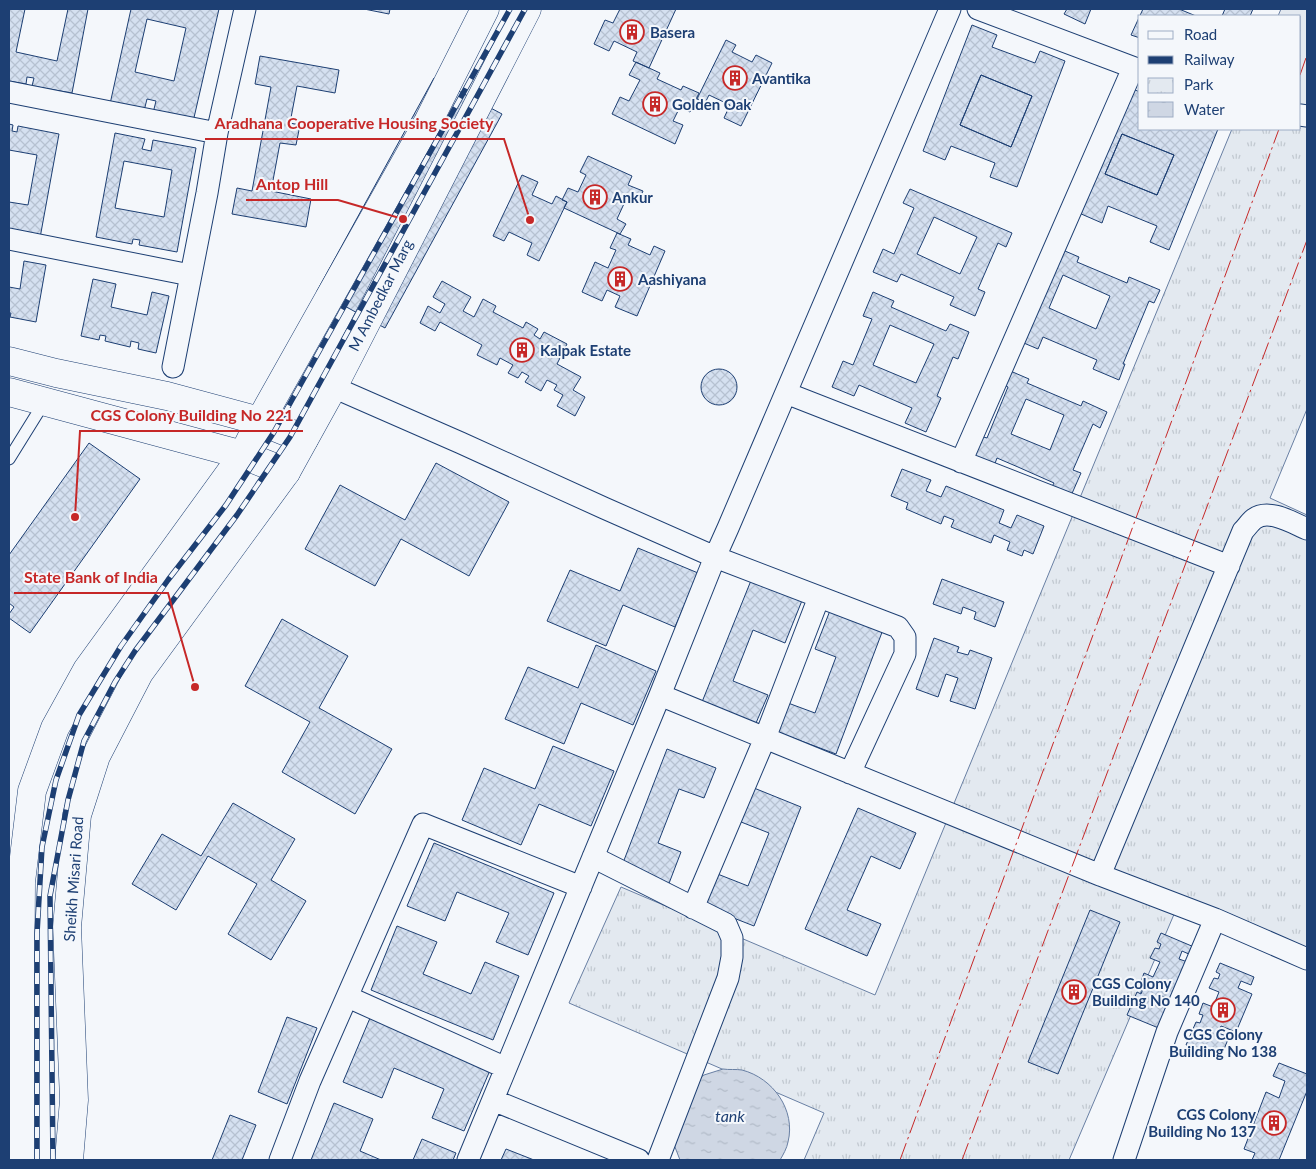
<svg xmlns="http://www.w3.org/2000/svg" width="1316" height="1169" viewBox="0 0 1316 1169" font-family="Lato,sans-serif">
	<style>
		.park { fill: url(#park-tufts); stroke: #687fa3 }
		.water { fill: url(#water-ripples); stroke: #687fa3 }
		.building { fill: url(#building-cross-hatch); stroke: #1d3f73; fill-rule: evenodd }
		.lines { fill: none; stroke-linecap: round; stroke-linejoin: round }
		.service-casing { stroke: #1d3f73; stroke-width: 13 }
		.minor-casing { stroke: #1d3f73; stroke-width: 23 }
		.tertiary-casing { stroke: #1d3f73; stroke-width: 29 }
		.secondary-casing { stroke: #1d3f73; stroke-width: 29 }
		.service { stroke: #f4f7fb; stroke-width: 11 }
		.minor { stroke: #f4f7fb; stroke-width: 21 }
		.tertiary { stroke: #f4f7fb; stroke-width: 28 }
		.secondary { stroke: #f4f7fb; stroke-width: 28 }
		.rail-casing { stroke: #1d3f73; stroke-width: 5.5 }
		.rail { stroke: #f4f7fb; stroke-width: 4; stroke-dasharray: 11; stroke-linecap: butt }
		.power { stroke: #c62828; stroke-width: 1; stroke-dasharray: 18 4 2.5 4; stroke-linecap: butt }
		.labels { text-anchor: middle; dominant-baseline: central; stroke-width: 4; stroke-linejoin: round; paint-order: stroke }
		.poi-label { font-size: 15px; font-weight: bold; fill: #1d3f73; stroke: #f4f7fb; text-anchor: start }
		.street-label { font-size: 15px; fill: #1d3f73; stroke: #f4f7fb }
		.water-label { font-size: 16px; font-style: italic; fill: #1d3f73; stroke: #f4f7fb }
		.leader { fill: none; stroke: #c62828; stroke-width: 2 }
		.callout-dot { fill: #c62828; stroke: #f4f7fb; stroke-width: 2 }
		.callout-label { font-size: 16px; text-anchor: middle; font-weight: bold; fill: #c62828; stroke: #f4f7fb; stroke-width: 4; stroke-linejoin: round; paint-order: stroke }
	</style>
	<defs>
		<pattern id="park-tufts" width="24" height="20" patternUnits="userSpaceOnUse" patternTransform="scale(1.25)"><rect width="24" height="20" fill="#e3e9f0"/><path d="M3 7l-1-3M5 7V3M7 7l1-3M15 17l-1-3M17 17v-4M19 17l1-3" fill="none" stroke="#c2c9d1"/></pattern>
		<pattern id="water-ripples" width="26" height="14" patternUnits="userSpaceOnUse" patternTransform="scale(1.25)"><rect width="26" height="14" fill="#cfd7e4"/><path d="M2 4q2-2 4 0t4 0M15 11q2-2 4 0t4 0" fill="none" stroke="#b1bac7"/></pattern>
		<pattern id="building-cross-hatch" width="8" height="8" patternUnits="userSpaceOnUse" patternTransform="scale(1.25)"><rect width="8" height="8" fill="#d5e0f0"/><path d="M0 0l8 8M0 8l8-8" fill="none" stroke="#b6c1d1"/></pattern>
	</defs>
	<rect width="100%" height="100%" fill="#f4f7fb"/>
	<path class="park" d="M1281,9H1307V409L1270,498L1307,515V969L1175,912L1069,1160H804L824,1113L569,1003L621,887L875,995L1232,129H1300V16H1278Z"/>
	<path class="water" d="M723,1069C729,1070 736,1069 742,1070C773,1078 796,1110 788,1142C787,1148 783,1155 780,1160H680L673,1142L688,1086L704,1075Z"/>
	<path class="building" d="M9,9H25L16,52L57,61L68,9H88L72,93L32,86L34,78L27,77L26,84L9,81Z
		M131,9H219L193,122L153,113L156,101L147,99L144,111L110,104ZM147,19L186,28L174,81L135,72Z
		M364,9H390L389,14Z
		M620,9H676L649,68L633,61L637,52L614,41L609,51L594,44L605,20L613,23Z
		M1067,9H1091L1085,24L1064,14Z
		M1143,9H1179L1196,16H1140V38L1131,35Z
		M1225,9H1253L1250,16H1222Z
		M972,25L997,35L992,47L1035,63L1040,51L1065,61L1017,187L990,177L995,163L951,146L945,160L923,151ZM981,75L1032,96L1011,147L960,125Z
		M726,40L736,45L732,52L752,62L756,55L772,63L741,126L724,118L730,105L709,95L705,103L697,99Z
		M260,56L339,70L335,93L297,86L290,123L300,125L296,145L280,143L271,191L311,199L306,227L232,214L237,188L252,191L271,87L255,84Z
		M636,62L660,73L657,79L681,90L683,86L699,93L690,112L680,107L673,121L683,125L675,144L612,114L620,97L629,101L640,80L629,75Z
		M981,75L1032,96L1011,147L960,125Z
		M434,78L502,114L385,328L317,291Z
		M1130,88L1140,92V129H1218L1169,250L1150,242L1157,226L1108,206L1102,223L1079,213ZM1122,134L1174,155L1157,195L1105,174Z
		M9,124L13,125L12,131L17,132L18,126L59,134L40,238L9,232V202L28,205L37,155L9,150Z
		M115,133L145,139L142,149L151,151L153,140L196,148L177,252L139,245L140,240L133,239L132,244L96,237ZM124,161L172,170L164,217L115,208Z
		M1122,134L1174,155L1157,195L1105,174Z
		M588,156L632,176L628,185L643,191L639,200L628,195L617,219L626,224L620,234L564,208L567,202L562,200L568,188L578,192L586,175L580,172Z
		M522,175L538,182L532,195L552,204L556,196L567,202L539,261L527,255L532,243L509,232L504,241L493,236Z
		M910,189L1012,233L1006,247L998,243L978,289L985,292L975,316L950,305L954,297L901,274L897,282L873,272L883,249L894,254L914,208L903,203ZM934,217L977,237L960,274L917,254Z
		M617,233L631,239L628,245L650,255L654,246L665,251L637,316L615,307L620,296L607,290L602,301L582,292L595,262L608,268L616,250L610,248Z
		M1058,248L1079,257L1077,262L1127,283L1129,277L1160,290L1154,303L1149,301L1123,364H1125L1119,380L1093,369L1097,360L1043,337L1038,349L1019,341ZM1063,275L1110,296L1096,329L1049,308Z
		M24,261L46,265L36,322L10,317L11,313H9V287L20,289Z
		M93,279L116,284L111,307L147,315L152,292L169,296L156,353L138,349L139,343L131,341L130,347L105,341L106,336L100,335L99,340L81,336Z
		M442,281L471,297L463,311L474,317L483,299L496,306L493,312L523,328L526,322L538,329L534,335L540,339L544,332L567,344L557,364L581,377L573,390L585,397L575,416L557,406L563,395L554,390L557,385L547,380L541,391L525,382L529,376L522,372L518,378L508,373L513,365L500,358L497,365L477,355L482,345L440,322L435,331L420,323L428,306L440,313L445,304L433,297Z
		M873,292L894,301L891,307L946,331L950,324L969,332L958,359L953,357L937,396L941,398L926,432L905,423L912,408L859,385L854,396L832,387L843,361L853,365L872,319L863,316ZM890,325L934,344L916,383L873,365Z
		M701 387a18 18 0 1 1 36 0a18 18 0 1 1-36 0Z
		M1008,370L1029,379L1027,383L1081,406L1083,401L1107,412L1100,428L1093,424L1073,470L1081,473L1070,498L1050,490L1054,483L1018,467L997,458L994,466L971,456L980,436L987,438L1008,387L1002,384ZM1026,399L1064,415L1050,450L1011,434Z
		M89,443L140,479L30,633L9,618V614L14,607L9,603V555Z
		M436,463L509,502L469,576L401,539L375,586L305,549L340,485L405,520Z
		M902,469L931,480L926,491L941,497L946,486L1004,510L999,523L1011,528L1017,515L1044,526L1033,554L1024,550L1022,556L1007,550L1010,542L994,535L991,543L951,527L954,520L944,516L941,524L906,509L908,503L891,496Z
		M638,548L698,573L675,627L623,605L606,646L547,621L570,570L620,591Z
		M752,578L803,598L785,643L753,630L733,681L768,695L756,723L702,702Z
		M942,579L1004,602L995,627L974,619L976,612L963,607L961,614L933,604Z
		M831,608L884,627L836,754L777,732L788,703L815,713L836,657L815,649Z
		M282,619L348,656L319,708L392,749L355,814L282,772L310,722L245,686Z
		M934,638L959,647L957,652L968,655L970,650L992,658L975,709L950,701L958,678L946,674L938,697L916,689Z
		M596,645L656,671L633,725L581,703L564,744L505,719L528,667L578,688Z
		M553,746L614,771L591,826L539,804L521,845L462,820L484,768L535,789Z
		M667,749L716,768L704,798L679,789L658,843L681,852L668,886L621,868Z
		M749,786L801,807L754,926L703,906L715,873L748,886L769,833L736,820Z
		M233,803L295,839L271,880L306,901L271,960L228,934L257,884L208,856L176,910L132,884L162,834L201,856Z
		M858,808L916,833L900,869L871,856L847,910L881,924L867,956L805,929Z
		M434,843L554,893L528,955L496,942L509,913L457,892L445,921L407,906Z
		M1090,910L1120,922L1058,1074L1028,1062Z
		M397,926L437,942L423,974L471,994L485,962L519,976L493,1040L371,990Z
		M1161,933L1194,947L1191,955L1182,951L1179,959L1193,964L1177,1002L1162,996L1159,1003L1169,1008L1161,1029L1127,1015L1137,992L1141,994L1144,986L1140,984L1144,973L1153,977L1160,962L1150,958L1155,948L1159,949L1161,944L1157,942Z
		M1220,963L1254,977L1251,985L1241,981L1238,988L1252,994L1236,1032L1221,1026L1218,1033L1229,1037L1220,1059L1186,1045L1196,1022L1200,1023L1203,1015L1199,1014L1203,1003L1213,1007L1219,992L1209,988L1214,978L1218,979L1220,974L1216,972Z
		M287,1017L317,1028L287,1104L258,1092Z
		M370,1018L491,1068L464,1131L432,1118L444,1089L394,1068L382,1098L343,1082Z
		M1279,1063L1307,1074V1091L1279,1160H1252L1255,1153L1244,1149L1266,1092L1279,1098L1285,1081L1273,1076Z
		M334,1103L373,1119L360,1151L381,1160H311Z
		M230,1115L256,1125L242,1160H212Z
		M422,1139L456,1153L453,1160H413Z
		M506,1149L534,1160H501Z"/>
	<g class="lines">
		<g class="service-casing">
			<path id="service" d="M9,459L45,401"/>
		</g>
		<g class="minor-casing">
			<path id="minor" d="M978,9L1140,70
				M9,92L217,133
				M1300,115L1307,116
				M9,239L190,275
				M173,367L207,193L217,133L245,9
				M333,387L461,443L604,508L715,557L898,627L905,637V654L850,773
				M786,393L1229,566
				M961,462L1133,68
				M660,695L1100,875L1215,919L1307,959
				M593,857L726,924L732,938V957L728,978L658,1160
				M1100,875L1243,531C1247,527 1250,522 1254,519C1269,508 1293,523 1307,529
				M693,908L765,738L819,597
				M348,997L506,1068
				M493,1100L639,1160
				M280,1160L310,1081L423,824L581,887
				M468,1160L660,695L715,557L728,528L950,9
				M1124,1160L1167,1032L1215,919"/>
		</g>
		<g class="tertiary-casing">
			<path id="tertiary" d="M9,361L56,373L167,396L260,421L304,439
				M9,392L243,455L286,472"/>
		</g>
		<g class="secondary-casing">
			<path id="secondary" d="M20,1160V1035L21,882L32,791L55,728L87,670L243,455L260,421L428,122L485,9
				M69,1160L74,1100L67,927L77,815L96,756L139,673L286,472L333,387L527,9"/>
		</g>
		<use href="#service" class="service"/>
		<use href="#minor" class="minor"/>
		<use href="#tertiary" class="tertiary"/>
		<use href="#secondary" class="secondary"/>
		<g class="rail-casing">
			<path id="rail" d="M37,1160V933L42,847L56,780L79,715L121,646L168,580L226,505L274,432L510,9
				M53,1160L50,896L68,800L84,741L115,682L135,651L237,515L290,437L525,9"/>
		</g>
		<use href="#rail" class="rail"/>
		<path class="power" d="M1300,75L1307,55
			M900,1160L1279,129
			M962,1160L1307,240"/>
	</g>
	<defs>
		<g id="building-ring" transform="scale(1.25)"><circle r="9.5" fill="#f4f7fb" stroke="#c62828" stroke-width="1.5"/><path d="M-4-6H4V6H1V3H-1V6H-4ZM-2.5-4.3h1.7v1.8h-1.7ZM.8-4.3h1.7v1.8H.8ZM-2.5-1h1.7V.8h-1.7ZM.8-1h1.7V.8H.8Z" fill="#c62828"/></g>
	</defs>
	<g fill-rule="evenodd">
		<use href="#building-ring" x="632" y="32"/>
		<use href="#building-ring" x="735" y="78"/>
		<use href="#building-ring" x="655" y="104"/>
		<use href="#building-ring" x="595" y="197"/>
		<use href="#building-ring" x="620" y="279"/>
		<use href="#building-ring" x="522" y="350"/>
		<use href="#building-ring" x="1074" y="992"/>
		<use href="#building-ring" x="1223" y="1010"/>
		<use href="#building-ring" x="1274" y="1123"/>
	</g>
	<g class="labels">
		<g class="poi-label">
			<text x="650" y="32">Basera</text>
			<text x="752" y="78">Avantika</text>
			<text x="672" y="104">Golden Oak</text>
			<text x="612" y="197">Ankur</text>
			<text x="638" y="279">Aashiyana</text>
			<text x="540" y="350">Kalpak Estate</text>
			<text x="1092" y="983">CGS Colony<tspan x="1092" dy="17">Building No 140</tspan></text>
			<text x="1223" y="1034" text-anchor="middle">CGS Colony<tspan x="1223" dy="17">Building No 138</tspan></text>
			<text x="1256" y="1114" text-anchor="end">CGS Colony<tspan x="1256" dy="17">Building No 137</tspan></text>
		</g>
		<g class="street-label">
			<text transform="translate(380 295) rotate(-63)">M Ambedkar Marg</text>
			<text transform="translate(73 879) rotate(-86)">Sheikh Misari Road</text>
		</g>
		<g class="water-label">
			<text x="730" y="1115">tank</text>
		</g>
	</g>
	<path class="leader" d="M530 220L504 139H205M403 219L338 200H246M75 517L80 431H303M195 687L168 593H14"/>
	<g class="callout-dot">
		<circle cx="530" cy="220" r="5"/>
		<circle cx="403" cy="219" r="5"/>
		<circle cx="75" cy="517" r="5"/>
		<circle cx="195" cy="687" r="5"/>
	</g>
	<g class="callout-label">
		<text x="354" y="129">Aradhana Cooperative Housing Society</text>
		<text x="292" y="190">Antop Hill</text>
		<text x="192" y="421">CGS Colony Building No 221</text>
		<text x="91" y="583">State Bank of India</text>
	</g>
	<rect width="1316" height="1169" fill="none" stroke="#1d3f73" stroke-width="20"/>
	<rect x="1138" y="15" width="162" height="115" fill="#f4f7fb" stroke="#9eadc5"/>
	<rect x="1148" y="31" width="25" height="8" fill="#f4f7fb" stroke="#9eadc5"/>
	<text x="1184" y="40" font-size="15" fill="#1d3f73">Road</text>
	<rect x="1148" y="56" width="25" height="8" fill="#1d3f73" stroke="#9eadc5"/>
	<text x="1184" y="65" font-size="15" fill="#1d3f73">Railway</text>
	<rect x="1148" y="78" width="25" height="15" fill="url(#park-tufts)" stroke="#9eadc5"/>
	<text x="1184" y="90" font-size="15" fill="#1d3f73">Park</text>
	<rect x="1148" y="102" width="25" height="15" fill="url(#water-ripples)" stroke="#9eadc5"/>
	<text x="1184" y="115" font-size="15" fill="#1d3f73">Water</text>
</svg>
